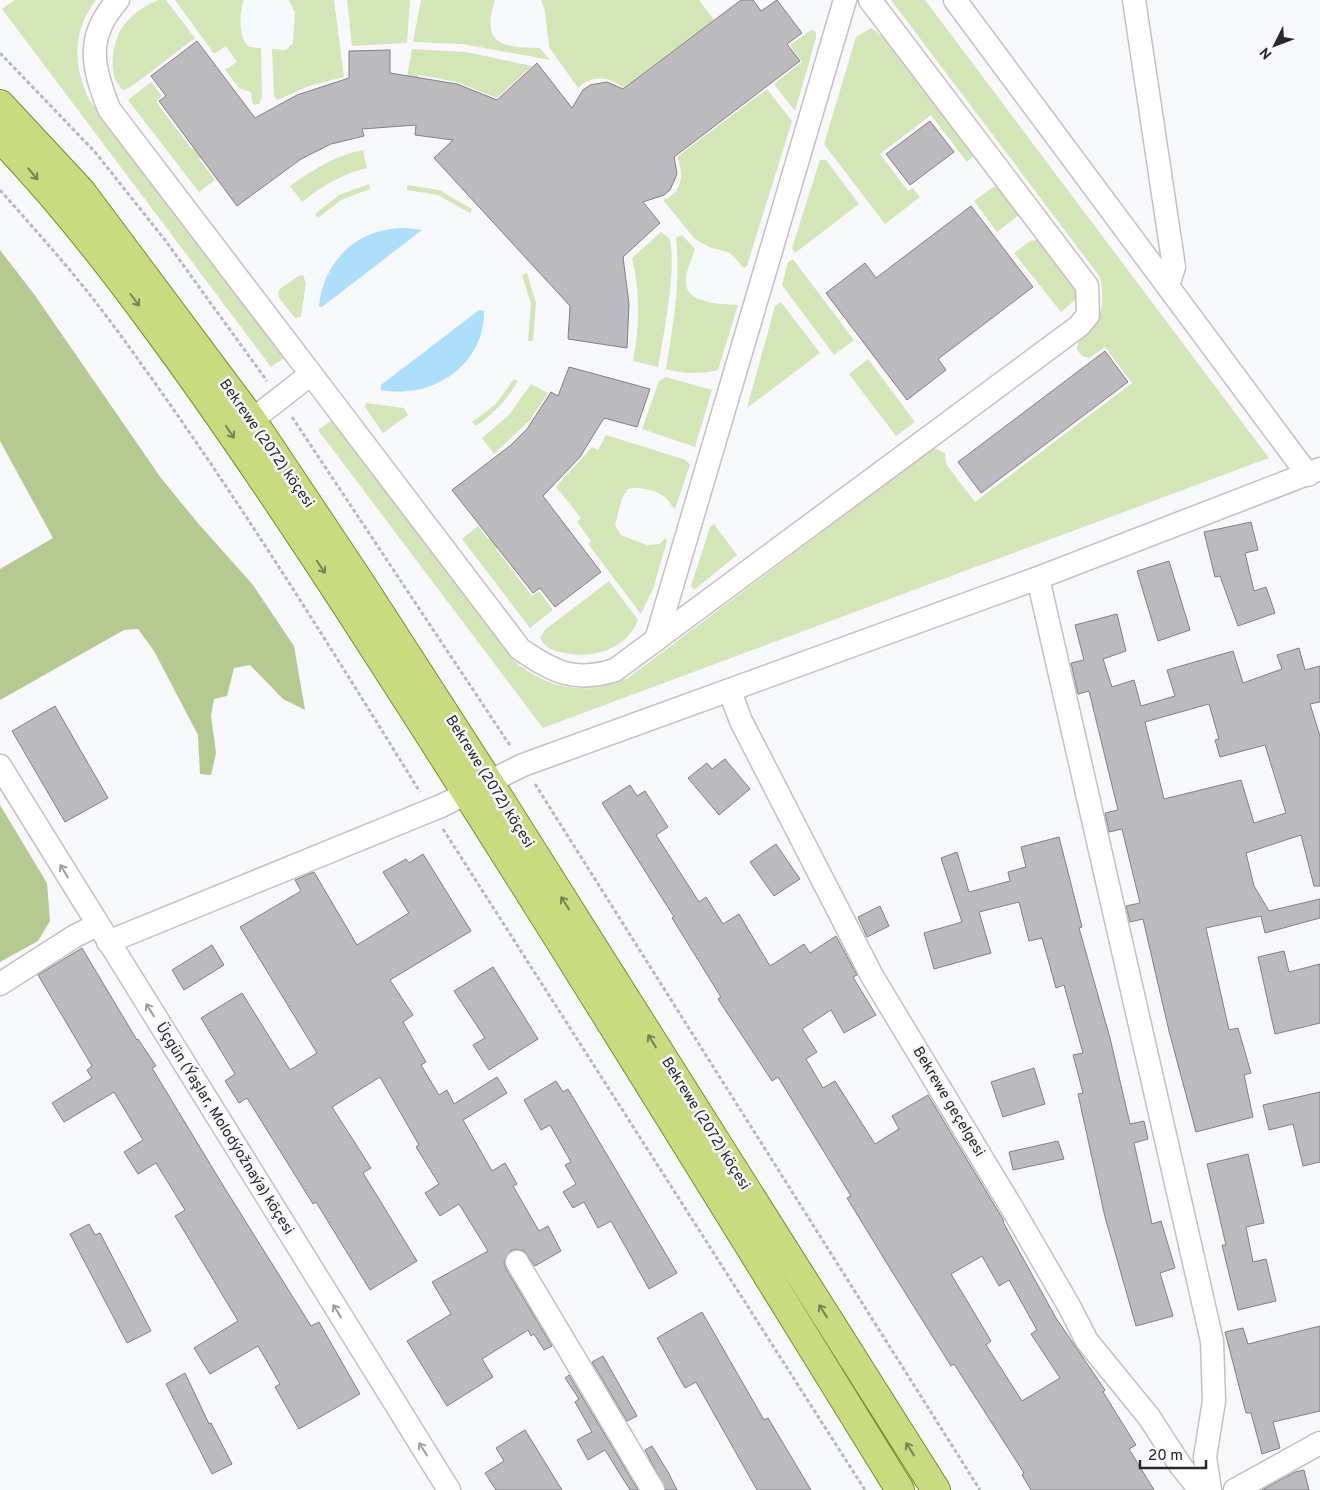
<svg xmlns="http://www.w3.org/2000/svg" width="1320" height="1490" viewBox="0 0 1320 1490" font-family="Overpass,sans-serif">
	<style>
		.green { fill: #d4e5b7 }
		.forest { fill: #b5c990 }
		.water { fill: #addffb }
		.building { fill: #bbbbbf; stroke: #818185; fill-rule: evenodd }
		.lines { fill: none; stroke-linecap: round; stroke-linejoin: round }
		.minor-casing { stroke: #c1c1c6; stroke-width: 25 }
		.major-casing { stroke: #788d2a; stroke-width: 30 }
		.path { stroke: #b8b9bc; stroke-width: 3; stroke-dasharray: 4 2.5; stroke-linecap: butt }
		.minor { stroke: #fff; stroke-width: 22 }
		.major { stroke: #c8db7f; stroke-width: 28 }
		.oneway { stroke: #788254 }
		.oneway2 { stroke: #9e9e9f }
		.labels { text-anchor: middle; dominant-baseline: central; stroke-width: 5; stroke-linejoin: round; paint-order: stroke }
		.street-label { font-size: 15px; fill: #282829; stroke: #f7f8fc }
	</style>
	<rect width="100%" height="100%" fill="#f7f8fc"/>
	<path class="green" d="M15,0H96C72,31 73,65 89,99L284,358L271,367L2,9Z
		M159,0H166L195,38L132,86L124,90C105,78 113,39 124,25C132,14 147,4 159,0Z
		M175,0H244C239,12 238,38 249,47L261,48L262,97L259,104L254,105L252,101L251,92L239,88L225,70L237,62L226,46L214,54Z
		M289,0H334L344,77L309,86L277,100L274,96L272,49L286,50L293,43L295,13Z
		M347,0H410L407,43L352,46Z
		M421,0H495C480,47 504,47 540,48L550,60L462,44L413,42Z
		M541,0H699L714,20L623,88C609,76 592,75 578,88L549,47L545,11Z
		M891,0H925L1269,458L543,728L318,430L332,420L513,660C547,689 586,697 628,678L934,448L945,453L946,464L975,502L1132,383L1105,347L1089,358L1082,356L1077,350C1076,339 1092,330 1097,321C1104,309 1103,291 1100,277Z
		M871,28L885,38L974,156L967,162L931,115L880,154L908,191L913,188L920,197L885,224L824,144L856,37Z
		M811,30L816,32V38L795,111L774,84L802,62L790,45Z
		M412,49L466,52L532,66L497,98L457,82L418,75L417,94L404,93Z
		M151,82L162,96L156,102L192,149L198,144L205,154L199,159L215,180L199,192L128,100Z
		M767,89L792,121L747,266L744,268L730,253L709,247L695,239L663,200C683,193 684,173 677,157Z
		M363,150L367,168C342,174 322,186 302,202L290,186C313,170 335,155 363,150Z
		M820,160H826L859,204L795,253L792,248Z
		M369,184L370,189L341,200L318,218L315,214L339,195Z
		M407,185L439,190L472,209L470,213L438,195L407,190Z
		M996,185L1019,215L997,232L974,201Z
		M661,232L669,238C678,262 663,339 658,367L633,361C640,326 640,292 632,258Z
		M682,235L695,249C692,259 685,272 686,283C686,304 724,304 738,305L718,370C702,374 682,374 666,369C673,326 681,281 676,238Z
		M1036,240L1040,242L1075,290L1076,299L1061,312L1014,253L1030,241Z
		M793,259L854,340L834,355L782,285L788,262Z
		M527,273L536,303L533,341H528L531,304L522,275Z
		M303,275L306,283L301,317L295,318L279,298L278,293L280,289L298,276Z
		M781,302L820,353L747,408L775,306Z
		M868,359L915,422L896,436L849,374Z
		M666,377L712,390L695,447L642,429L659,381Z
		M514,379L518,381C506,401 494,413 476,426L472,422L496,404Z
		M531,384L548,393L530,420L494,454L482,438L509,415Z
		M366,403L404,408L408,415L383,433L365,407Z
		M606,435L686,460L690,465L675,509C671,506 671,503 667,499C659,491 639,486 628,489L622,498L615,525L621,535L647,545L660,544L665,538L667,541L653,589L641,614L588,544L591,541L577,522L581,518L556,487L592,447L598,450Z
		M714,524L737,555L694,590L691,586L710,527Z
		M478,526L488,539L495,534L502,544L496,549L532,596L539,591L553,610L530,628L462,539Z
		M609,581L638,620C626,651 589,660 560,652C551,650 543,646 540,637L546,629Z"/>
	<path class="forest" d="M0,250L34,294L161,478L197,522L253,585L294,646L305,710L283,699L250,665L234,668L227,696L214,699L211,716L216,753L211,775L200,774L198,735L154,651L138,629L124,630L0,700V569L53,538L0,441Z
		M0,805L47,883L50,921L38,941L0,962Z"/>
	<path class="water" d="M407,228L422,230L322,307L319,306C324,258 360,227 407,228Z
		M479,310L484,311C485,365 432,400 381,390V385Z"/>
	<path class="building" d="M741,0H753L761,11L777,0L802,33L787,44L800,61L674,157L677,174L670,190L664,195L643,202L660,223L623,257L629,304L627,348L568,339L570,306L434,158L453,140L415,135L416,125L362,129L364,136L331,144L301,159L237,206L159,101L166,96L151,76L197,41L255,118L297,95L349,78V51L390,50V73L457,84L497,100L537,63L572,108L583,90L590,85L607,82L623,89Z
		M930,121L954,152L910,185L886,154Z
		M971,206L1033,287L938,359L946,370L907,400L826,293L865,263L876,278Z
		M1105,351L1128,382L981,493L958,462Z
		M569,367L650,389L637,427L604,418L580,457L543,496L601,572L555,607L540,588L533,593L452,490L511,445L527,429L551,392L558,396Z
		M1251,522L1258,550L1245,553L1254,591L1266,587L1275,613L1238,626L1220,576L1215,577L1204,532Z
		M1169,561L1190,630L1158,641L1137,571Z
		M1117,614L1126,651L1103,659L1112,687L1134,680L1141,706L1175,696L1167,670L1233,651L1243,683L1282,669L1277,655L1299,648L1305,670L1320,666V702L1310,704L1320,736V886H1314L1301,835L1246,853L1254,886L1269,911L1320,899V918L1265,933L1261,916L1206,928L1229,1030L1238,1028L1251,1073L1244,1075L1253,1117L1196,1132L1169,1031L1143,919L1130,922L1126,906L1140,903L1122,829L1109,832L1105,813L1118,810L1089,691L1078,694L1071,663L1084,660L1075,625ZM1209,704L1219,739L1215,740L1220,757L1265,745L1286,813L1254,823L1241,780L1164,799L1145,722Z
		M55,706L108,798L65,822L12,731Z
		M725,759L750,789L719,815L688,778L707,763L712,769Z
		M630,785L637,796L645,791L668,827L656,835L699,902L706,897L723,924L739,914L770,966L804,944L810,953L836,936L857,975L853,977L876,1015L844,1033L831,1010L802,1029L817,1052L806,1059L823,1088L835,1081L875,1144L899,1129L892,1116L928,1095L1004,1221L1003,1222L1056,1318L1105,1390L1103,1392L1136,1445L1129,1449L1154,1490H1031L1022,1475L1024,1473L954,1364L951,1366L891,1270L847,1198L851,1196L778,1077L772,1081L718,999L721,997L672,918L674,917L602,803ZM982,1256L999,1286L1009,1280L1037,1330L1031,1334L1060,1378L1022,1401L986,1345L991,1341L951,1274Z
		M1059,837L1082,927L1079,928L1110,1038L1130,1124L1144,1121L1148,1139L1134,1143L1152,1224L1161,1221L1175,1268L1160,1273L1173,1316L1136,1326L1105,1217L1078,1094L1083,1093L1073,1055L1083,1053L1064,985L1056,988L1042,938L1029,941L1019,902L979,912L991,953L934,969L924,933L962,922L941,858L957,852L969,892L1010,881L1008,872L1026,867L1021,847Z
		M776,844L800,879L774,896L750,862Z
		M423,854L471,931L390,980L413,1015L403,1022L426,1062L421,1065L439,1095L447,1090L454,1104L497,1077L507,1093L463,1120L492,1171L505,1163L517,1184L513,1186L539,1231L548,1226L561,1251L535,1266L524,1251L516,1249L510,1251L504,1262L506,1269L552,1346L544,1350L534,1334L531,1336L528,1330L482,1359L493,1377L447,1406L407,1341L451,1314L432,1282L488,1251L459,1204L440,1216L425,1193L439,1184L416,1147L419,1145L380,1077L332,1107L371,1168L363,1173L417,1261L370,1290L316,1202L313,1204L247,1098L239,1103L225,1081L235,1074L201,1018L242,993L290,1070L317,1053L240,927L301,891L295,880L314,872L357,945L409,913L383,872L406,859L409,863Z
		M880,906L889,926L867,937L858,917Z
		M212,945L224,965L184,990L172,970Z
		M82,948L137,1040L138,1039L156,1066L152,1068L224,1187L311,1326L319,1322L360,1394L299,1429L275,1387L280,1384L258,1346L210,1374L194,1348L238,1321L175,1216L185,1210L156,1163L138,1174L124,1152L143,1140L114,1092L64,1122L52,1103L92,1078L87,1070L92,1066L38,975Z
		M1284,951L1289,972L1320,964V1023L1275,1034L1258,957Z
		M493,967L538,1039L489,1070L473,1045L485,1038L454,991Z
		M1034,1068L1045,1104L1003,1117L991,1082Z
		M556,1081L563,1092L568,1089L677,1273L649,1289L611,1221L598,1228L584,1202L573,1208L563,1192L576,1184L565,1165L571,1162L550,1125L541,1130L524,1100Z
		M1320,1092V1162L1303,1166L1293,1124L1269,1130L1263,1105Z
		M1058,1141L1064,1159L1013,1170L1009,1152Z
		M1248,1154L1264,1223L1246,1227L1253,1262L1266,1259L1276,1301L1238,1310L1222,1245H1226L1207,1164Z
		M89,1224L95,1235L100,1233L151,1331L127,1343L70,1234Z
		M702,1312L764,1420L768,1418L811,1490H757L696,1382L685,1388L657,1338Z
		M1320,1326V1411L1273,1422L1280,1448L1262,1454L1251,1413H1246L1225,1332L1243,1328L1248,1344Z
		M603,1356L637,1416L627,1421L592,1362Z
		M185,1373L209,1424L211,1423L232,1464L212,1474L166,1384Z
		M569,1375L638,1490H630L605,1450L588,1460L577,1440L592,1432L575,1402L579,1399L565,1378Z
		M525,1430L562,1490H496L485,1473L504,1461L496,1448Z
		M652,1446L668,1472L677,1490H666L645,1450Z
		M1304,1470L1309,1490H1262L1295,1472Z"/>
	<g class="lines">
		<g class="minor-casing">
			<path id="minor" d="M118,0C85,37 92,66 109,109L311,374L252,420
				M955,0L1308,475
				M1134,0L1174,267L1168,285
				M311,374L520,649C553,672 575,683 615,670L1079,326L1088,315L1087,286L870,0
				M1038,578L1212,1341L1214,1401L1205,1457L1210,1490
				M656,640L845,0
				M730,692L741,721L872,976L1015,1213L1069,1306L1087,1341L1149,1417L1180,1465L1200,1490
				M0,766L449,1490
				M108,942L441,806L523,765L1038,578L1320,469
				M0,984L75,936L97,925
				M517,1262L653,1490
				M1235,1490L1320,1443"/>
		</g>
		<g class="major-casing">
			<path id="major" d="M0,104L81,191L252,420L362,585L489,782L936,1490
				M0,138C55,195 104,257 151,321C235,434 313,553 389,672C563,942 731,1217 900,1490"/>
		</g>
		<path class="path" d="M0,53L95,152L165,240L267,381
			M0,190C38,233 76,275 110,321C222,472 321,632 420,792
			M292,417L511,747
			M535,784L980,1490
			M443,829L865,1490"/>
		<use href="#minor" class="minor"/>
		<use href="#major" class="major"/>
	</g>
	<defs><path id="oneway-shaft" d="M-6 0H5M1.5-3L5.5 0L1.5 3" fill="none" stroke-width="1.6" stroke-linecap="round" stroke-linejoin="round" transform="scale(1.25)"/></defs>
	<g class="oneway">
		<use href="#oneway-shaft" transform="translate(33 174) rotate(50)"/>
		<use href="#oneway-shaft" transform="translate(135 300) rotate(53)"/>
		<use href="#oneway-shaft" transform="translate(230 432) rotate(56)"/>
		<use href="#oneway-shaft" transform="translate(321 567) rotate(56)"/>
		<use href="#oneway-shaft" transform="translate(565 903) rotate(-122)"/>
		<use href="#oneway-shaft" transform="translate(652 1041) rotate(-122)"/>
		<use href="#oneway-shaft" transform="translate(823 1311) rotate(-122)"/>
		<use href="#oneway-shaft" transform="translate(910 1449) rotate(-122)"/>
	</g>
	<g class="oneway2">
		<use href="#oneway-shaft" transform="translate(64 871) rotate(-121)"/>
		<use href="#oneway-shaft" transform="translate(150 1010) rotate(-122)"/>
		<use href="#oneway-shaft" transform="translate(337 1311) rotate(-122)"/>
		<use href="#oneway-shaft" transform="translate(423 1449) rotate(-122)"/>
	</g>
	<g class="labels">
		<g class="street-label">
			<text transform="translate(266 444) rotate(55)">Bekrewe (2072) köçesi</text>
			<text transform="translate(489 782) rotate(58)">Bekrewe (2072) köçesi</text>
			<text transform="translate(948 1102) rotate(59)">Bekrewe geçelgesi</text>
			<text transform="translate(705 1124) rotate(58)">Bekrewe (2072) köçesi</text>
			<text transform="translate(224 1129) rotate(58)">Üçgün (Ýaşlar, Molodýožnaýa) köçesi</text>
		</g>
	</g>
	<g transform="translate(1275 45) rotate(228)" stroke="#f7f8fc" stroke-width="4" paint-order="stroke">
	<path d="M0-4L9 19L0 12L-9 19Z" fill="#282829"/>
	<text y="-8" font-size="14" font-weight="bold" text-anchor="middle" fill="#282829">N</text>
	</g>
	<path d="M1140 1460v8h66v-8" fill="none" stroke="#282829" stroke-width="2.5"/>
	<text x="1148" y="1460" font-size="15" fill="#282829" stroke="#f7f8fc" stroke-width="4" paint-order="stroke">20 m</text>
</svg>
